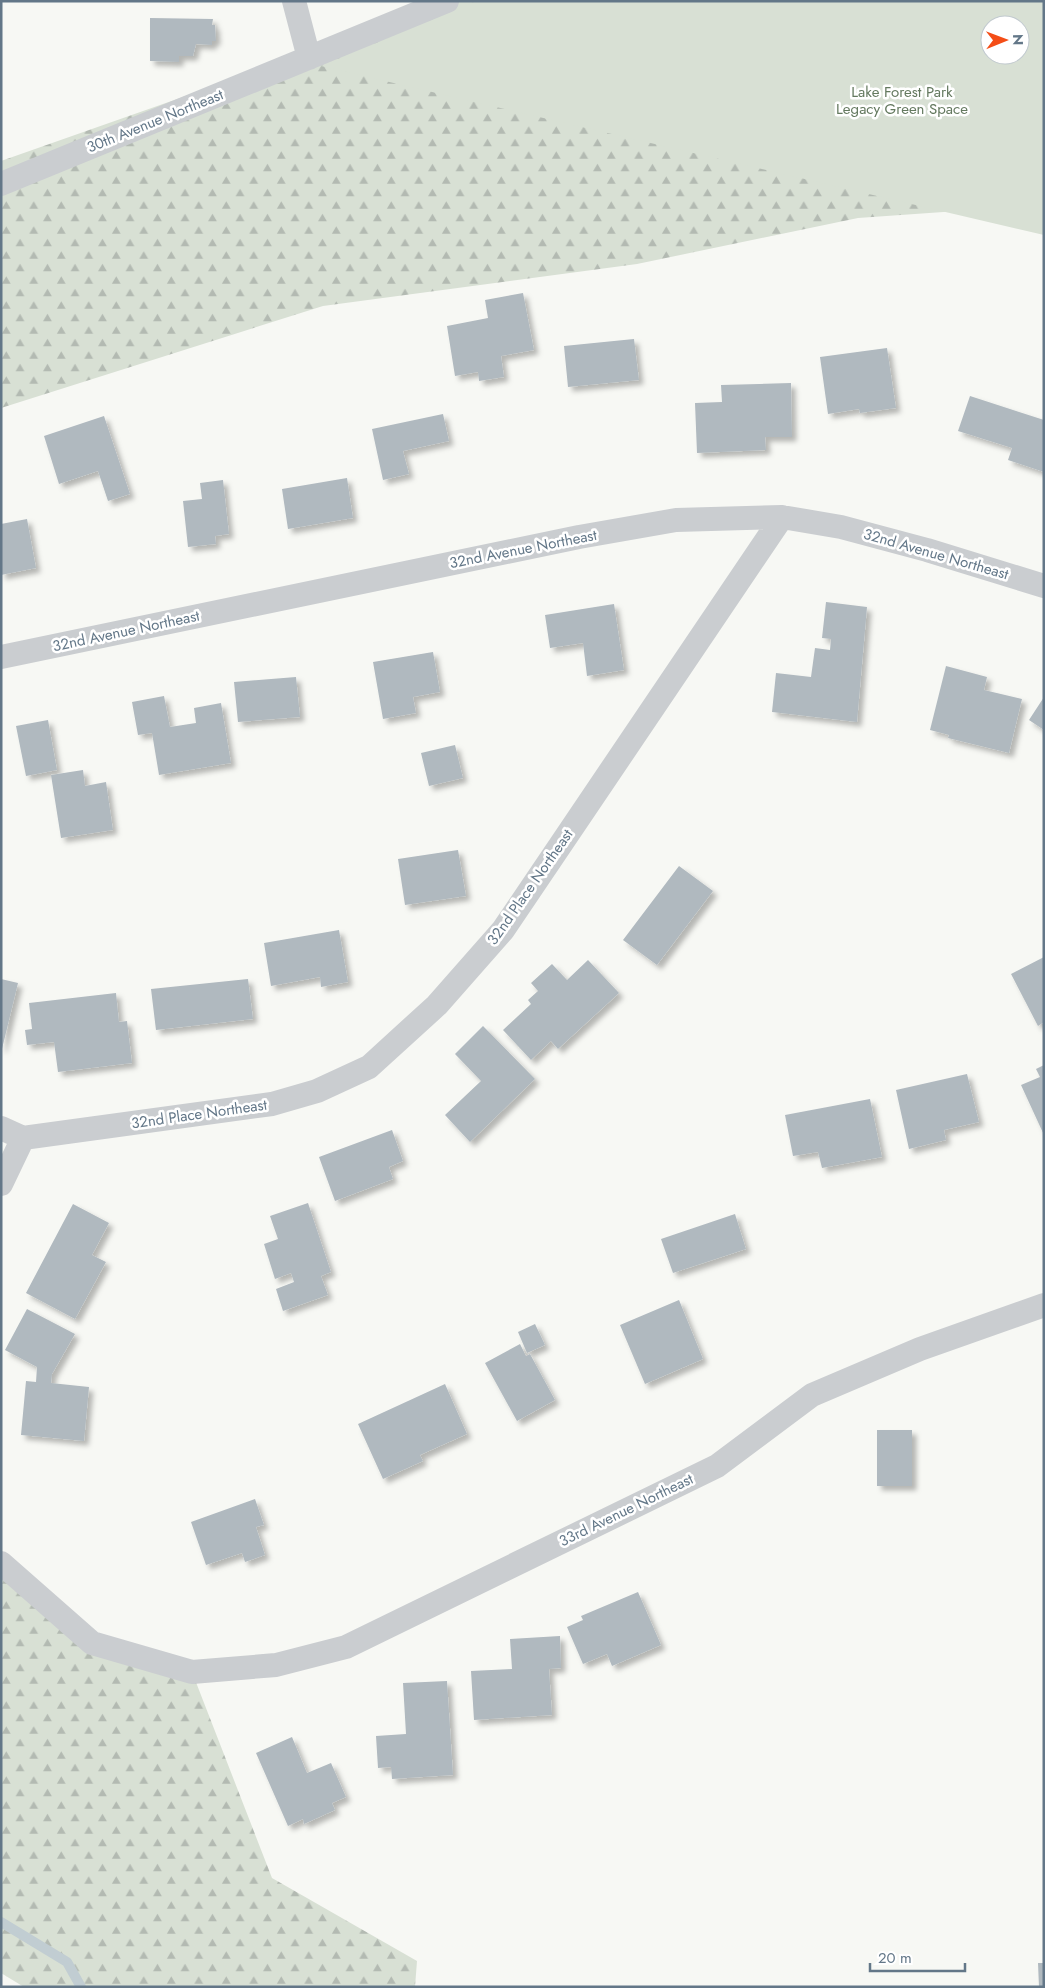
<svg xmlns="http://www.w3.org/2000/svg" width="1045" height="1988" viewBox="0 0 1045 1988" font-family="Jost,sans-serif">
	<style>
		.forest { fill: url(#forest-firs); fill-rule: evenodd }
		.park { fill: #d8e0d4; fill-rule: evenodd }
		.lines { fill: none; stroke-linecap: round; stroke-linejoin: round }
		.stream { stroke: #c1cdd2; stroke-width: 10 }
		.building { fill: #b0b9bf; filter: url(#shadow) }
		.street { stroke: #cacdd0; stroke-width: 24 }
		.labels { text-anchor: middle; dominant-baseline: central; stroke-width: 5; stroke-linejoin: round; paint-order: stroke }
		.park-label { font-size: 15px; fill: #64795f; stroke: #fff }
		.street-label { font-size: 15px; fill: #637788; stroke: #fff }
	</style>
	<defs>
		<pattern id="forest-firs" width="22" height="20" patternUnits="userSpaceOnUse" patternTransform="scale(1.25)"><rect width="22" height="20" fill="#d8e0d4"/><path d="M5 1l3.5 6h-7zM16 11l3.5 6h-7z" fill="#b3bab2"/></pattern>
		<filter id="shadow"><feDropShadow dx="4.5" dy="4.5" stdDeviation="2.5" flood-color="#0004"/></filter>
	</defs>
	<rect width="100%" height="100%" fill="#f7f8f4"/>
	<path class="forest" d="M435,1H1044V205L858,218L637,264L323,306L1,408V161L308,53ZM990,25H1020V55H990Z
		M1,1563L92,1643L192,1672L272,1878L417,1961L415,1987H24L1,1973Z"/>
	<path class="park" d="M476,1H1044V235L321,66ZM990,25H1020V55H990Z"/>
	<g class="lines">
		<path class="stream" d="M1,1922L67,1962L81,1987"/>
	</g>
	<path class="building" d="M150,18L213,19L212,25H215L216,41H212V45L196,44L193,56H179V62L150,61Z
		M523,293L534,350L501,356L504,377L479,381L478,372L455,376L447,326L488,318L485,300Z
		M634,339L639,380L568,387L564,346Z
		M887,348L896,408L860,413L859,409L828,414L820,357Z
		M791,383L792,437H765L766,450L697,453L695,403L722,402L721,385Z
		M970,396L1044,420V472L1008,460L1012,448L958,431Z
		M443,414L449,441L403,451L409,474L383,480L372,429Z
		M104,416L130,494L108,501L98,471L59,484L44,436Z
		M347,478L353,518L288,529L282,489Z
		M223,480L229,534L215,536L216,544L188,547L183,501L202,499L200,483Z
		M27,519L36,568L1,575V524Z
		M826,602L867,607L857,722L772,712L776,673L811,677L815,648L830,650L831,639L822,638Z
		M614,604L624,670L587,676L583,643L550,648L545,615Z
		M433,652L440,692L413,697L416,713L383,719L373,662Z
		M946,666L987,677L984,690L1022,699L1009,753L948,738L949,735L930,730Z
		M296,677L300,717L238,722L234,682Z
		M164,696L170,727L196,723L194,708L221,703L231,763L159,775L152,733L138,735L132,702Z
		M1044,697V730L1029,720Z
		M48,720L57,770L26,776L16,726Z
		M455,745L463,778L429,786L421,753Z
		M83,770L85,786L106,782L113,830L61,838L51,775Z
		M458,850L466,896L405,905L398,859Z
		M679,866L713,891L657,965L623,940Z
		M339,930L348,982L321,987L320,977L271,986L264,943Z
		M1044,957V1022L1038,1026L1011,974Z
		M588,960L619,993L558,1049L551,1041L531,1060L503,1030L531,1004L528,1000L538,991L531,983L552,964L567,980Z
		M1,979L18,983L2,1049L1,1048Z
		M248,979L253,1019L156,1030L151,989Z
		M116,993L119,1022L127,1021L132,1063L58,1072L54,1042L27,1045L25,1030L32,1029L29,1003Z
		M483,1026L535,1079L470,1142L445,1115L481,1081L455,1054Z
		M1044,1065V1135L1021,1085L1040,1077L1036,1069Z
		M967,1074L979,1122L944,1130L946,1140L909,1149L896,1090Z
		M870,1099L882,1157L822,1168L818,1152L793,1156L785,1115Z
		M392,1130L403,1161L389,1167L393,1179L335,1201L319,1157Z
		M308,1203L331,1272L321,1276L328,1295L283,1311L276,1289L294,1282L291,1273L275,1279L264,1244L278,1239L270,1216Z
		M73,1204L109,1223L92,1255L106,1262L75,1319L26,1293Z
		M735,1214L746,1249L673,1273L661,1239Z
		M679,1300L703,1359L645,1384L620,1325Z
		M27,1309L75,1334L52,1374L51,1383L89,1387L84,1441L21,1435L26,1381L36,1382L37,1367L5,1350Z
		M535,1324L545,1345L527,1353L518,1332Z
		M520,1344L526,1356L530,1354L555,1400L517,1421L485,1363Z
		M445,1384L467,1434L420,1455L423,1461L383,1479L358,1424Z
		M877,1430H912V1486H877Z
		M255,1499L264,1525L256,1527L265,1555L245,1562L242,1553L206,1565L191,1522Z
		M638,1592L661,1645L612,1666L607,1654L583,1664L567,1627L583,1620L581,1616Z
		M560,1636L561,1668L549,1669L552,1715L474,1720L471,1671L512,1669L510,1639Z
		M447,1681L453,1775L392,1779L391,1767L378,1768L376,1736L406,1734L403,1683Z
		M292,1737L307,1773L331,1763L346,1797L332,1803L335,1810L304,1824L303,1819L288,1826L256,1753Z
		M1038,1963H1044V1987H1039Z"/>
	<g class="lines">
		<path class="street" d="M294,1L309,58
			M1,184L447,1
			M1,657L579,537L676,520L782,517L841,527L927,550L1044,586
			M1,1128L23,1138L1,1184
			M23,1138L272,1104L317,1091L369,1067L437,1005L503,930L782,517
			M1,1563L92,1643L192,1672L276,1665L346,1647L717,1466L812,1395L920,1349L1044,1305"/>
	</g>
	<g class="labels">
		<g class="park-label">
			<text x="902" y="92">Lake Forest Park<tspan x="902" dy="17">Legacy Green Space</tspan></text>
		</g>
		<g class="street-label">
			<text transform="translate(155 121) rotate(-22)">30th Avenue Northeast</text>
			<text transform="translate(523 549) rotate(-11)">32nd Avenue Northeast</text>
			<text transform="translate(936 554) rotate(16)">32nd Avenue Northeast</text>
			<text transform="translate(126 631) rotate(-12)">32nd Avenue Northeast</text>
			<text transform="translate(530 887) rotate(-55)">32nd Place Northeast</text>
			<text transform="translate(199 1114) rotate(-8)">32nd Place Northeast</text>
			<text transform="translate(626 1510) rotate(-26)">33rd Avenue Northeast</text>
		</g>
	</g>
	<rect width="1045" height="1988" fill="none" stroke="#637788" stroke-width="5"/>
	<g transform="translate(1005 40) rotate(89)"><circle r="24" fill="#ffffff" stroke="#c1c9cf"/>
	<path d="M0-4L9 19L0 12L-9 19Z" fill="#f44d17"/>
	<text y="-8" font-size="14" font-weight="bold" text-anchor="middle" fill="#637788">N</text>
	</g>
	<path d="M870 1963v8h95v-8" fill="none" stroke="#637788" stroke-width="2.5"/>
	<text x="878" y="1963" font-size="15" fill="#637788" stroke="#ffffff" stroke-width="4" paint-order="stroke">20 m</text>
</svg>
